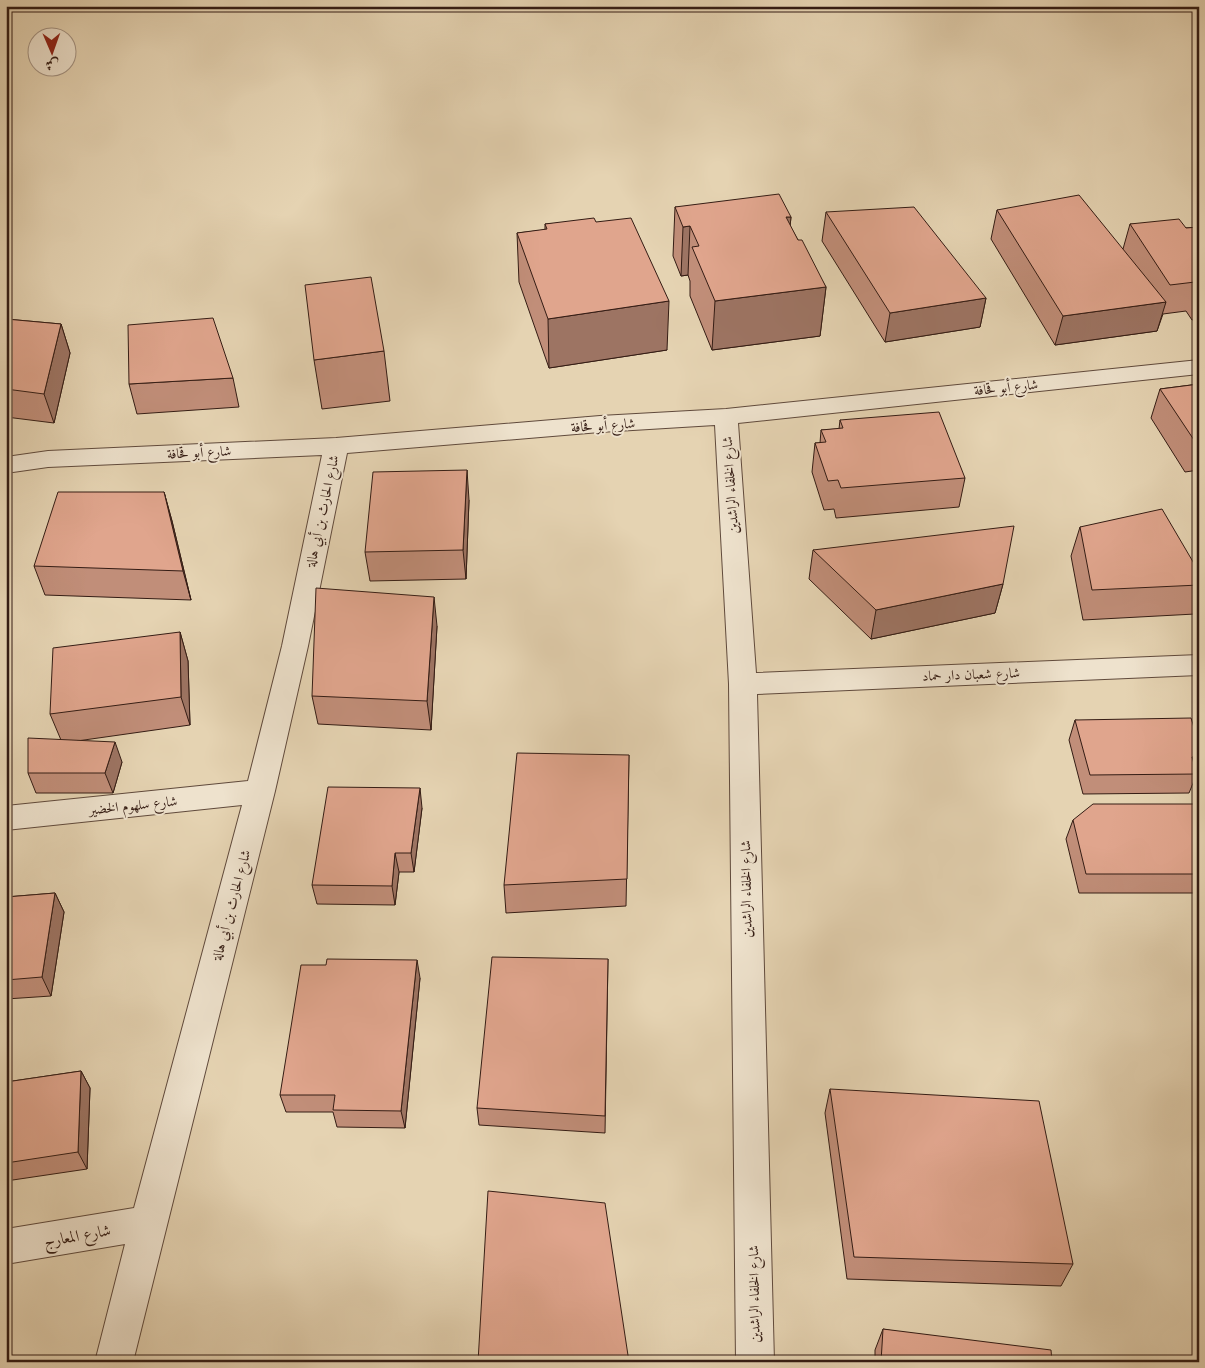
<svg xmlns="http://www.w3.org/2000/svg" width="1205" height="1368" viewBox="0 0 1205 1368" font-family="'Libre Caslon Text',Amiri,serif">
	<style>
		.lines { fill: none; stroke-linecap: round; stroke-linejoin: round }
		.minor-casing { stroke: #604a3c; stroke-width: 2 }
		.minor { fill: #eee2cd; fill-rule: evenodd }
		.wall { fill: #c18e79; stroke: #341c14 }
		.shaded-wall { fill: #9d7463; stroke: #341c14 }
		.building { fill: #e0a58d; stroke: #341c14 }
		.labels { text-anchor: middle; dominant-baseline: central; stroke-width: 4; stroke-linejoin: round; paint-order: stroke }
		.street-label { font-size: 14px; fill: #341c14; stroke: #eee2cd }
		.near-street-label { font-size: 16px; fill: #341c14; stroke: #eee2cd }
	</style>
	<rect width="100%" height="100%" fill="#e5d3b2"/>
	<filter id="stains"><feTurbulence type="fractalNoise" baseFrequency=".004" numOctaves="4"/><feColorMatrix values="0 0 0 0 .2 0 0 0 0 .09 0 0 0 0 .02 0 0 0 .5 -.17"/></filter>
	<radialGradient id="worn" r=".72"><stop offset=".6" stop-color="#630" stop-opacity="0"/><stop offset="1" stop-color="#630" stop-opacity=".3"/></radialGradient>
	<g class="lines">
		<g class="minor-casing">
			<path id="minor" d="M1199,360V374L738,423L756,673L1199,655V675L757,694L774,1362H736L729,684L715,425L600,432L347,453L308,646L275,791L133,1362H95L125,1244L6,1264V1229L134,1208L242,805L6,830V806L248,781L282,646L322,455L48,467L6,473V457L48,451L336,438L600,416L726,409Z"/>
		</g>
		<use href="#minor" class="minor"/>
	</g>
	<path class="wall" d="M675,207L791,217L790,226L798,240L826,287L820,336L712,350L690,296V281L688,275L681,276L673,256Z
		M997,210L1123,249L1130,224L1186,228L1199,227V319L1192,320L1186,311L1163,314L1157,331L1055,345L991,239Z
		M826,212L986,298L980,327L885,342L822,241Z
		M596,222L667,350L549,368L519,282L517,233L545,230V224Z
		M6,319L61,324L70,353L54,423L6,417Z
		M384,351L390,401L322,409L314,360Z
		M233,378L239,407L137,414L129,384Z
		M1199,384V470L1185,472L1151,418L1160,389Z
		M840,420L965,478L959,507L836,518L834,509L824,510L812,472L815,443H820L821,430L839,429Z
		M164,492L172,521L191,600L45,595L34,566Z
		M469,500L466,579L370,581L365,552Z
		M1080,527L1199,572V604L1195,614L1083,620L1071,556Z
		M813,550L1003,584L995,613L871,639L809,579Z
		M437,626L431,730L318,724L312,696Z
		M180,632L188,661L190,725L77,741L122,762L113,793H36L28,773L61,740L50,714Z
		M1075,720L1199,738V776H1196L1189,793L1083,794L1069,740Z
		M629,755L626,906L506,913L504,885Z
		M1199,804V893H1079L1066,839L1073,820Z
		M422,808L414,872H399L395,905L317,904L312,885Z
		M55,893L64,912L51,996L6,999V897Z
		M608,959L605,1133L479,1125L477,1108Z
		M420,978L405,1128L337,1127L333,1112H286L280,1095Z
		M81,1071L90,1088L87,1169L6,1181V1082Z
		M830,1089L1073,1264L1061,1286L847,1279L825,1113Z
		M883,1329L1052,1362H875V1350Z"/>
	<path class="shaded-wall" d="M786,217H791L786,265Z
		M690,226L688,275L681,276L683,227Z
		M826,287L820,336L712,350L715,301Z
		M986,298L980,327L885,342L890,313Z
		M669,301L667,350L549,368L548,319Z
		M1166,302L1157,331L1055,345L1063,316Z
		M61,324L70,353L54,423L44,394Z
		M467,470L469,500L466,579L463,550Z
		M164,492L172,521L191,600L183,571Z
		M1003,584L995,613L871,639L876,610Z
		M434,597L437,626L431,730L427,701Z
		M180,632L188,661L190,725L181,697Z
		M115,742L122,762L113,793L105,773Z
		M420,788L422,808L414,872L411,853Z
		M395,853L399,872L395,905L392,886Z
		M55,893L64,912L51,996L42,977Z
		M417,960L420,978L405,1128L401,1111Z
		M81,1071L90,1088L87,1169L78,1152Z"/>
	<path class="building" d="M779,194L791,217H786L798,240H802L826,287L715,301L692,247L699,246L690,226L683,227L675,207Z
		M1079,195L1166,302L1063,316L997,210Z
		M914,207L986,298L890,313L826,212Z
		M594,218L596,222L631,218L669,301L548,319L517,233L547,229L545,224Z
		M1179,219L1186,228L1199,227V287L1195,282L1170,285L1130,224Z
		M371,277L384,351L314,360L305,285Z
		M213,318L233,378L129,384L128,325Z
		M6,319L61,324L44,394L6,389Z
		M1199,384V442L1196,443L1160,389Z
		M939,412L965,478L841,488L838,480L828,481L815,443L826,442L821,430L843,428L840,420Z
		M467,470L463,550L365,552L373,472Z
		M58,492H164L183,571L34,566Z
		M1162,509L1199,572V585L1092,590L1080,527Z
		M1014,526L1003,584L876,610L813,550Z
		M316,588L434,597L427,701L312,696Z
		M180,632L181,697L50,714L53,648Z
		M1191,718L1197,737L1199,738V757H1192L1197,774L1090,775L1075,720Z
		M28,738L115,742L105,773H28Z
		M517,753L629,755L627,879L504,885Z
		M328,787L420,788L411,853H395L392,886L312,885Z
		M1093,804H1199V874H1086L1073,820Z
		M55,893L42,977L6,980V897Z
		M492,957L608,959L605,1116L477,1108Z
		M327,959L417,960L401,1111L333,1110L335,1095H280L301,965H326Z
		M81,1071L78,1152L6,1163V1082Z
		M830,1089L1039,1101L1073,1264L854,1257Z
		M488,1191L605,1203L629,1362H478Z
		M883,1329L1051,1350L1052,1362H881Z"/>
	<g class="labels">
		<g class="street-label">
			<text transform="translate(1006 387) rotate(-6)">شارع أبو قحافة</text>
			<text transform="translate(603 425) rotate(-4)">شارع أبو قحافة</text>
			<text transform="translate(199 452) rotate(-3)">شارع أبو قحافة</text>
			<text transform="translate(730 485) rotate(-94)">شارع الخلفاء الراشدين</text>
			<text transform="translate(322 511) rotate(-78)">شارع الحارث بن أبي هالة</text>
			<text transform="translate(971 674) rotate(-2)">شارع شعبان دار حماد</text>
			<text transform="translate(133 805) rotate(-6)">شارع سلهوم الخضير</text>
			<text transform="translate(746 889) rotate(-91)">شارع الخلفاء الراشدين</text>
			<text transform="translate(231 905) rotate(-75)">شارع الحارث بن أبي هالة</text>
			<text transform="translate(754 1294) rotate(-91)">شارع الخلفاء الراشدين</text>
		</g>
		<g class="near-street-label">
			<text transform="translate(77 1235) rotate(-10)">شارع المعارج</text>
		</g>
	</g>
	<rect width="1205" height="1368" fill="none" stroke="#e5d3b2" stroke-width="25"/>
	<rect x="8" y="8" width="1190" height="1353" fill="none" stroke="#341c14" stroke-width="2.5"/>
	<rect x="12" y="12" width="1180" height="1343" fill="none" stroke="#341c14"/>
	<g transform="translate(52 52) rotate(178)"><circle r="24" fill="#eee2cd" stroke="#a49383"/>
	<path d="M0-4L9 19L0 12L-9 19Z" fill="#8f2418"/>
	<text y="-8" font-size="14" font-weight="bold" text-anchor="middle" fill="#341c14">ش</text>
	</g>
	<rect width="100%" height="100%" filter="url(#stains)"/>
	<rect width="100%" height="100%" fill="url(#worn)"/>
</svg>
